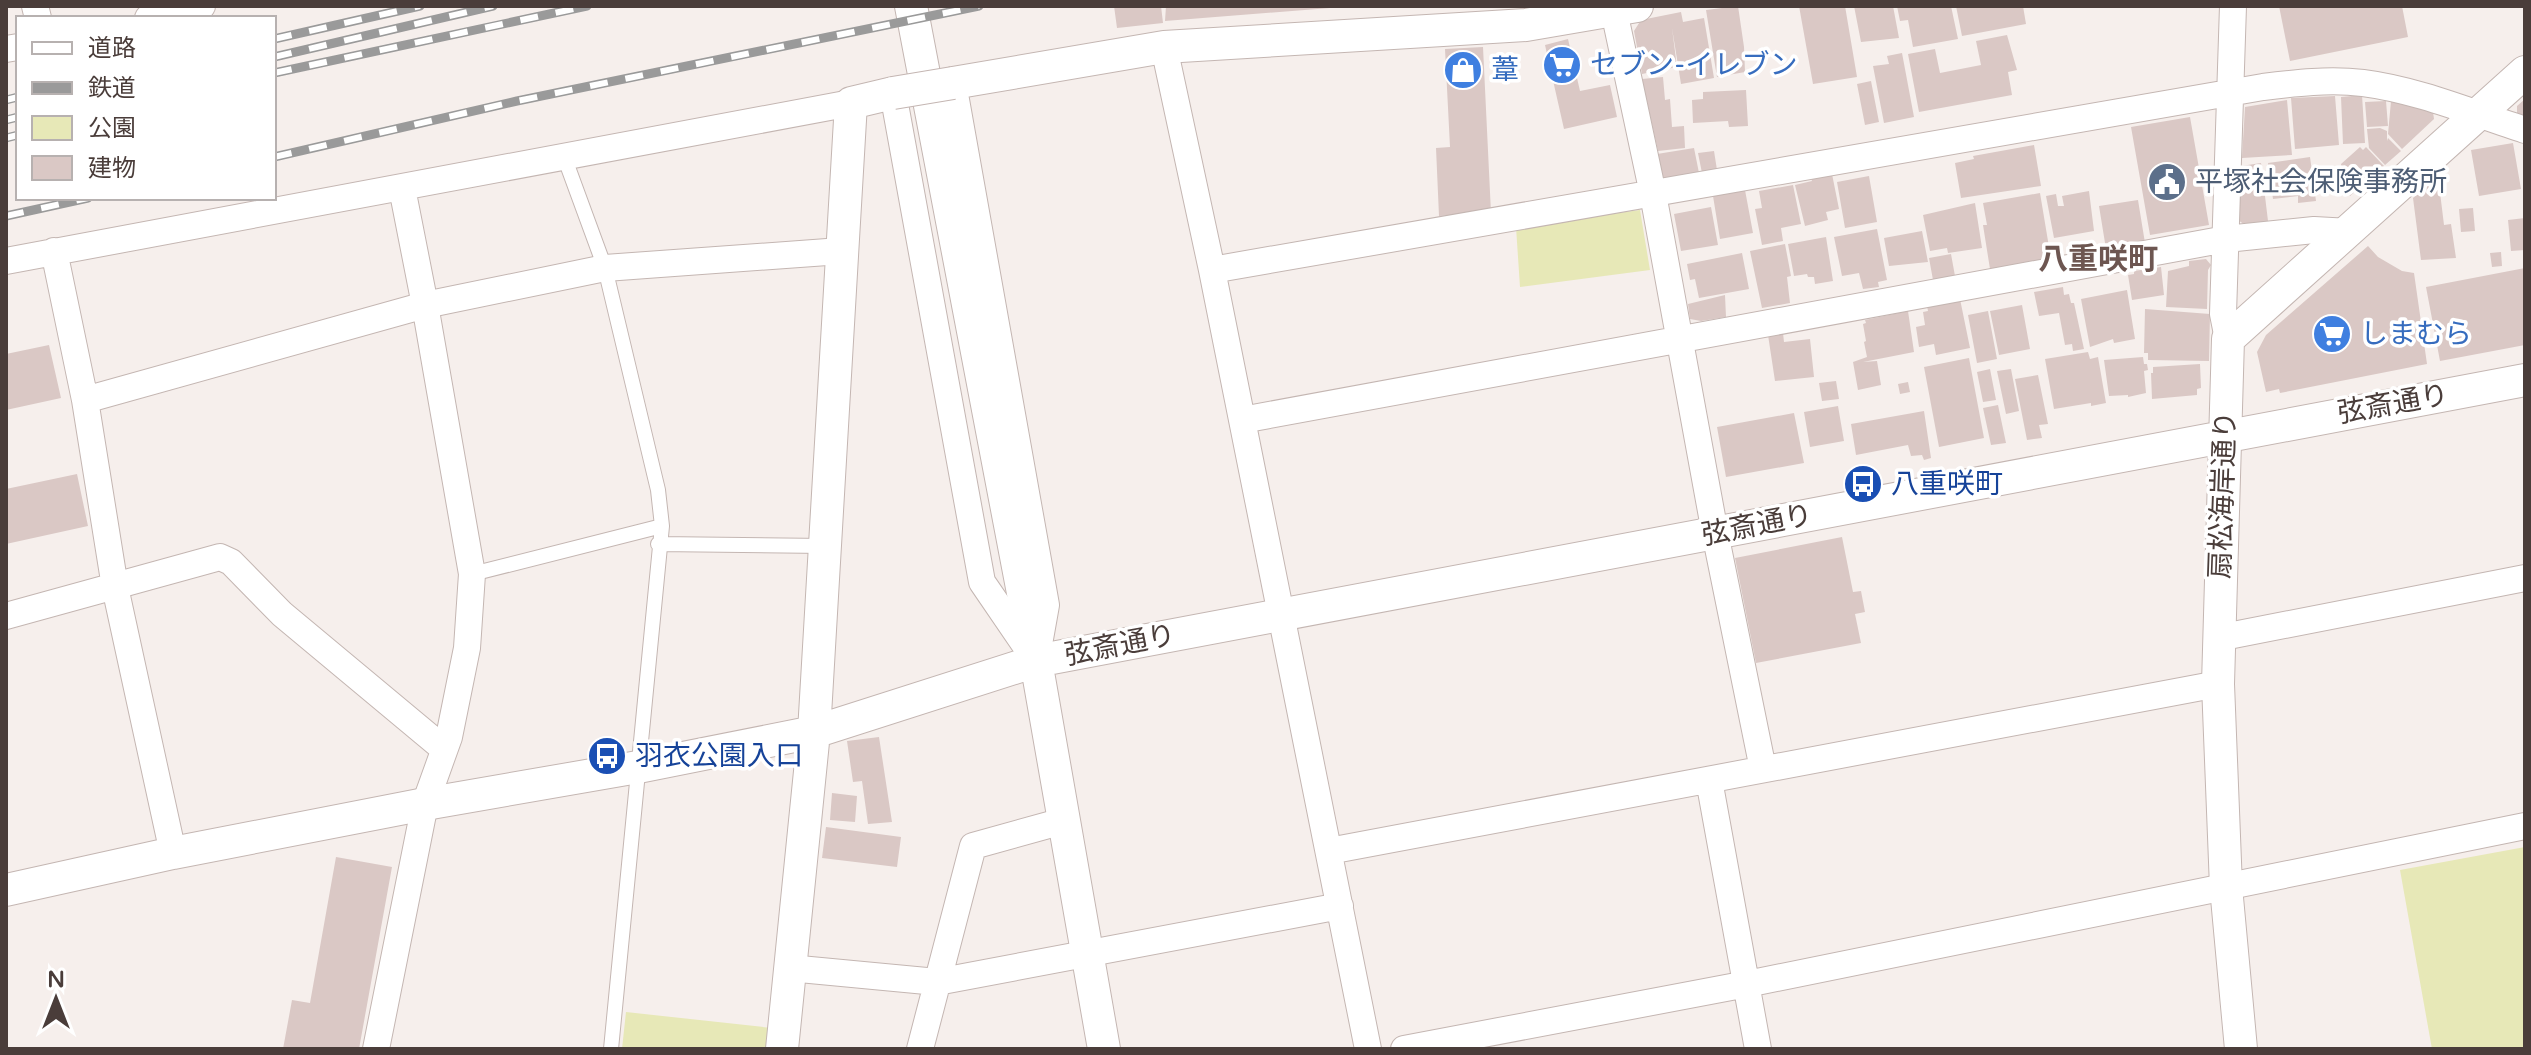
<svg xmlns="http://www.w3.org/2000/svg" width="2531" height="1055" viewBox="0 0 2531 1055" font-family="'Varela Round','Noto Sans JP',sans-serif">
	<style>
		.green { fill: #e7e8b7 }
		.building { fill: #dac8c5 }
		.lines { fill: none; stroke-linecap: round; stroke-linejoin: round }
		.service-casing { stroke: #c4b6b2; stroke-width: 16 }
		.minor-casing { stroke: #c4b6b2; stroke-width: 28 }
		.tertiary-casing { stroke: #c4b6b2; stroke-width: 34 }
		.service { stroke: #fff; stroke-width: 14 }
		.minor { stroke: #fff; stroke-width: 26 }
		.tertiary { stroke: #fff; stroke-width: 32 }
		.rail-casing { stroke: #9a9a9a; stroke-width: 9 }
		.rail { stroke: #fff; stroke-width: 6; stroke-dasharray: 18; stroke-linecap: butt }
		.tertiary-bridge-casing { stroke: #c4b6b2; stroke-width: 34; stroke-linecap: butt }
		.tertiary-bridge { stroke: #fff; stroke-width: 32 }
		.labels { text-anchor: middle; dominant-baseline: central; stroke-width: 7; stroke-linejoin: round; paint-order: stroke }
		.shop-label { font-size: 28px; fill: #366cbe; stroke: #fff; text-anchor: start }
		.service-label { font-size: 28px; fill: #4e5e75; stroke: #fff; text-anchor: start }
		.street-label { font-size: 28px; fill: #4a3d3a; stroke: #fff }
		.transit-label { font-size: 28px; fill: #164399; stroke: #fff; text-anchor: start }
		.neighbourhood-label { font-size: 30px; font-weight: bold; fill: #6d5651; stroke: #fff }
	</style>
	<rect width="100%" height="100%" fill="#f6efec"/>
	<path class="green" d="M1640,210L1650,270L1520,287L1516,227Z
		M2525,847V1049H2432L2400,870Z
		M626,1012L772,1028L770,1049H622Z"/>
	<path class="building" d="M1114,6H1161L1163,23L1117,28Z
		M1166,6H1330V8L1165,21Z
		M1738,6L1744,47L1745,72L1717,77L1706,10Z
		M1799,6H1845L1857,77L1813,84Z
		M1854,6H1893L1899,38L1861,42Z
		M1897,6H1951L1958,39L1913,47L1908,20L1900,21Z
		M1956,6H2023L2026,24L1962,36Z
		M2279,6H2402L2408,37L2290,61Z
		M1681,12L1683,22L1704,18L1714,78L1681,84L1672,28L1677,67L1642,74L1634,31L1641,20Z
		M2007,35L2017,70L2008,72L2012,95L1919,112L1908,54L1935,49L1940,73L1981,65L1976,41Z
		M1568,39L1580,91L1610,85L1617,117L1564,129L1545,45Z
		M1483,47L1491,213L1439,216L1436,148L1450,147L1445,49Z
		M1902,53L1914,117L1884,123L1873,66L1889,64L1887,56Z
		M1663,77L1665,100L1670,99L1672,127L1684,126L1685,148L1658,151L1642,79Z
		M1871,81L1879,122L1865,125L1857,84Z
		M1746,90L1748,126L1729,127L1728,121L1693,123L1692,100L1703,99V92Z
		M2362,95L2365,143L2343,144L2341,97Z
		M2335,96L2339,145L2295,149L2291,98Z
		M2525,99V117L2517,114V106Z
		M2287,100L2292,155L2242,158L2245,107Z
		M2386,101L2388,126L2367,127L2365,102Z
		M2391,101L2433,112L2434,119L2402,149L2388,134Z
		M2190,117L2209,225L2150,235L2131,127Z
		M2380,128L2387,131V141L2388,138L2401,151L2385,165L2369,148L2367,129Z
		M2513,143L2521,189L2479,196L2471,150Z
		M2034,145L2041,186L1961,198L1955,163L1974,159L1973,156Z
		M2360,147L2363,150L2366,147L2384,166L2350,196L2344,189L2341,164Z
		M1694,148L1699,173L1666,179L1661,175L1657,154Z
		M1714,151L1717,170L1702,173L1698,153Z
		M2310,157L2316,201L2298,203V196L2273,199L2268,163Z
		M2261,163L2268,221L2245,225L2238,220L2241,166Z
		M1832,174L1839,209L1826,212L1828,220L1805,226L1795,185L1812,181L1811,178Z
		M1869,176L1877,222L1845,228L1837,182Z
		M2438,176L2444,225L2451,224L2456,258L2421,260L2413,198Z
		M1793,185L1801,224L1781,228L1783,241L1762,245L1755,209L1762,208L1759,191Z
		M1745,190L1753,233L1720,239L1713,196Z
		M2089,191L2094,231L2054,238L2046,196L2056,194L2058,206H2064L2062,196Z
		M2040,193L2051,259L1990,269L1983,225H1987L1983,203Z
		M2138,200L2145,243L2106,249L2099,206Z
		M1975,203L1982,248L1948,253L1947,248L1930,251L1923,215Z
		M1711,207L1718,245L1681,251L1674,214Z
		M2473,208L2475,231L2461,232L2459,209Z
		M2525,218V250L2511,251L2508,220Z
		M1877,229L1887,280L1878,282L1879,287L1863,289L1859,273L1842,276L1834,237Z
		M1922,231L1928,262L1889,266L1884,238Z
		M1826,237L1833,281L1815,284L1814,277H1808L1807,274L1794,276L1788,244Z
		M1785,244L1791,276L1787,277L1790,303L1762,308L1750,251Z
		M2368,246L2378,257L2402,271L2414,273L2427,364L2280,393L2279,389L2266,392L2257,352L2266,335Z
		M2501,252L2502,266L2492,267L2490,253Z
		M1742,253L1749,289L1699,298L1695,279L1690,280L1687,264Z
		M1951,254L1955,276L1933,280L1929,258Z
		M2206,259L2211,265L2208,270L2207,309L2166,307L2168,271L2189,266V261Z
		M2161,267L2164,295L2132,300L2128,275L2134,274V271Z
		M2525,268V345L2440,361L2426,287Z
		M2063,287L2064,295L2069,294L2071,303H2074L2084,349L2073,351L2072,344L2065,345L2059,313L2039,316L2034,292Z
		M2127,290L2135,339L2114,343L2113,339L2090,347L2081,299Z
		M1725,295L1726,317L1701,321L1690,319L1688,304Z
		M1960,299L1970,348L1936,355L1934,344L1919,347L1916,327L1925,325L1923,312L1928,311L1927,306Z
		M2022,305L2030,349L1999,355L1990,311Z
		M2145,309L2210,314L2209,361L2148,360V353H2144Z
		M1908,311L1914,352L1863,362L1877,361L1881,385L1858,390L1853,362L1867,357L1864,342L1866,341L1863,324L1866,323L1865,320Z
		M1988,311L1997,359L1977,363L1968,315Z
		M1783,333L1784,342L1810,339L1814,377L1775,381L1768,335Z
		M49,345L61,398L6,410V354Z
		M2088,352L2090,359L2098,357L2106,403L2091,406V403L2054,409L2045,359Z
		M2143,357L2144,364H2147L2148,370L2144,371L2146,393L2128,397V395L2109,396L2104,360Z
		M1969,358L1984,438L1939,447L1924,367Z
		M2200,364L2201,388L2197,389V395L2152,399L2151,373H2153V367Z
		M1990,369L1996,400L1983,402L1977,372Z
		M2011,369L2019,411L2006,414L1997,371Z
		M2038,375L2048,424L2039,425L2042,438L2027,440L2015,379Z
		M1836,381L1839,399L1822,401L1819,383Z
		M1908,382L1910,392L1900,394L1898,384Z
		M1998,405L2006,443L1991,445L1983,408Z
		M1838,406L1844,441L1810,447L1804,412Z
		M1924,411L1931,458L1924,460L1922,455L1911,456L1908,445L1856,455L1851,424Z
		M1794,413L1804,463L1726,477L1717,427Z
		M77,474L88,526L6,544V489Z
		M1842,537L1853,592L1861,591L1865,612L1855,614L1861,643L1756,663L1735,558Z
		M879,737L892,822L868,824L862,781L853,782L847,741Z
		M832,793L857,796L855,822L830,820Z
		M826,827L901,837L897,867L822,858Z
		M336,857L392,867L359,1049H283L292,1000L310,1003Z"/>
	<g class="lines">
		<g class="service-casing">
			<path id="service" d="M565,159L605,268L658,490L662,526L611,1049
				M658,544L825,546
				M472,574L662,526"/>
		</g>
		<g class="minor-casing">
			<path id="minor" d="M35,6L38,18
				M1614,11L1653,194L1715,533L1763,769
				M148,18L202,6
				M1164,47L1212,270L1368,1049
				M6,49L18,47
				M953,83L1046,605L1038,650
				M893,93L982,582L1034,658
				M54,251L85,400L115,587L173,853
				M6,261L851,103
				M1212,270L2263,87C2296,83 2329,79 2363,83C2418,90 2472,113 2525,130
				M2228,339L2223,314L2233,6
				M85,400L425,305L605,268L841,251
				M1242,420L2226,239L2314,230L2350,232
				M6,616L220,557L231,562L282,614L444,749
				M2218,638L2525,578
				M1709,780L1758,1049
				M1329,851L2218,684
				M789,968L937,982L1340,906
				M376,1049L425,804L449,737L467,648L472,574L425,305L402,188
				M920,1049L973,846L1063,821
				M1404,1049L1747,984L2525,826"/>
		</g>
		<g class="tertiary-casing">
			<path id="tertiary" d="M911,6L1036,661L1104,1049
				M953,83L1164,47L1526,25L1637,6
				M6,890L173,853L425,804L638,767L814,732L1036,661L2525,380
				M782,1049L814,732L851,103L893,93
				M2241,1049L2226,887L2218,684L2228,339L2525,72"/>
		</g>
		<use href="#service" class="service"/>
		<use href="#minor" class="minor"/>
		<use href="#tertiary" class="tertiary"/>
		<g class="rail-casing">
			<path id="rail" d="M274,39L420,6
				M274,57L493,6
				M274,73L587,6
				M6,100L18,97
				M6,120L18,117
				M6,138L18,135
				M274,157L517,101L979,6
				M6,216L88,198"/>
		</g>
		<use href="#rail" class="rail"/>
		<g class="tertiary-bridge-casing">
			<path id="tertiary-bridge" d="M893,93L953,83"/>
		</g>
		<use href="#tertiary-bridge" class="tertiary-bridge"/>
	</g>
	<defs>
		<g id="supermarket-disc" transform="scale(2)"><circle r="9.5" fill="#3f7fe0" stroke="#fff"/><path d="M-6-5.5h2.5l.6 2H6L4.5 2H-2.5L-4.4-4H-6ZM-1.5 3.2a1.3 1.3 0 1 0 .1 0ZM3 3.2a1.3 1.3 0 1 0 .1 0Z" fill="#fff"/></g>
		<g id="shop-disc" transform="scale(2)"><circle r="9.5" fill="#3f7fe0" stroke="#fff"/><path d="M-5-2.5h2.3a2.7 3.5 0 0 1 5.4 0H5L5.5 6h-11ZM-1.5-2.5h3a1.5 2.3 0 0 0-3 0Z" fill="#fff"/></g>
		<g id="civic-disc" transform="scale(2)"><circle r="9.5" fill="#5c6f8a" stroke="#fff"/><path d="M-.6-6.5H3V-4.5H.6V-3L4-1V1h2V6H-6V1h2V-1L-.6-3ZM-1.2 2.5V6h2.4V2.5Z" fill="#fff"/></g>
		<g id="bus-disc" transform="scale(2)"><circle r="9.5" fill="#1a4fb4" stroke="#fff"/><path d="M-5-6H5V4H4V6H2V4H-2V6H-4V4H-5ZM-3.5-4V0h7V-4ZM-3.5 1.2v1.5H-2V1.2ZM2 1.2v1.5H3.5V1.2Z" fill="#fff"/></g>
	</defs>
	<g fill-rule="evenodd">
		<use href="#supermarket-disc" x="1562" y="65"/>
		<use href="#shop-disc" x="1463" y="70"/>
		<use href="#civic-disc" x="2167" y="182"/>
		<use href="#supermarket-disc" x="2332" y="334"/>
		<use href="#bus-disc" x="1863" y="484"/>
		<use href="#bus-disc" x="607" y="756"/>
	</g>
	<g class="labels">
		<g class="shop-label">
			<text x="1590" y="65">セブン-イレブン</text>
			<text x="1491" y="70">葦</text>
			<text x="2360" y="334">しまむら</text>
		</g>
		<g class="service-label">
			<text x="2195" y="182">平塚社会保険事務所</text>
		</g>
		<g class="street-label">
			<text transform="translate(2393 404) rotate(-10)">弦斎通り</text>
			<text transform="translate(2223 495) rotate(-88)">扇松海岸通り</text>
			<text transform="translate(1757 525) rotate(-11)">弦斎通り</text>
			<text transform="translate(1120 645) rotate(-11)">弦斎通り</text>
		</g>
		<g class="transit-label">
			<text x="1891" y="484">八重咲町</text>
			<text x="635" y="756">羽衣公園入口</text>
		</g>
		<g class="neighbourhood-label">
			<text x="2098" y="259">八重咲町</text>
		</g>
	</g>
	<rect width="2531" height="1055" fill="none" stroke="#4a3d3a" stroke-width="16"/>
	<rect x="16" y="16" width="260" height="184" fill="#ffffff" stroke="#b7b1b0" stroke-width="2"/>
	<rect x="32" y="42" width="40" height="12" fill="#ffffff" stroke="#b7b1b0" stroke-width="2"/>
	<text x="88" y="56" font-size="24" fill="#4a3d3a">道路</text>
	<rect x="32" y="82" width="40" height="12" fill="#9a9a9a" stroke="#b7b1b0" stroke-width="2"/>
	<text x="88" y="96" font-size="24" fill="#4a3d3a">鉄道</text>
	<rect x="32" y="116" width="40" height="24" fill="#e7e8b7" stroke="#b7b1b0" stroke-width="2"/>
	<text x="88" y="136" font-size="24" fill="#4a3d3a">公園</text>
	<rect x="32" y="156" width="40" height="24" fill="#dac8c5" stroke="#b7b1b0" stroke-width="2"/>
	<text x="88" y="176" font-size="24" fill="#4a3d3a">建物</text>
	<g transform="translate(56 999)" stroke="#ffffff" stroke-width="6" paint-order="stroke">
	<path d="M0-6L14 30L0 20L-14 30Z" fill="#4a3d3a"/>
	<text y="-12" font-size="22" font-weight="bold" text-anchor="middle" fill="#4a3d3a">N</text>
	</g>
</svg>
